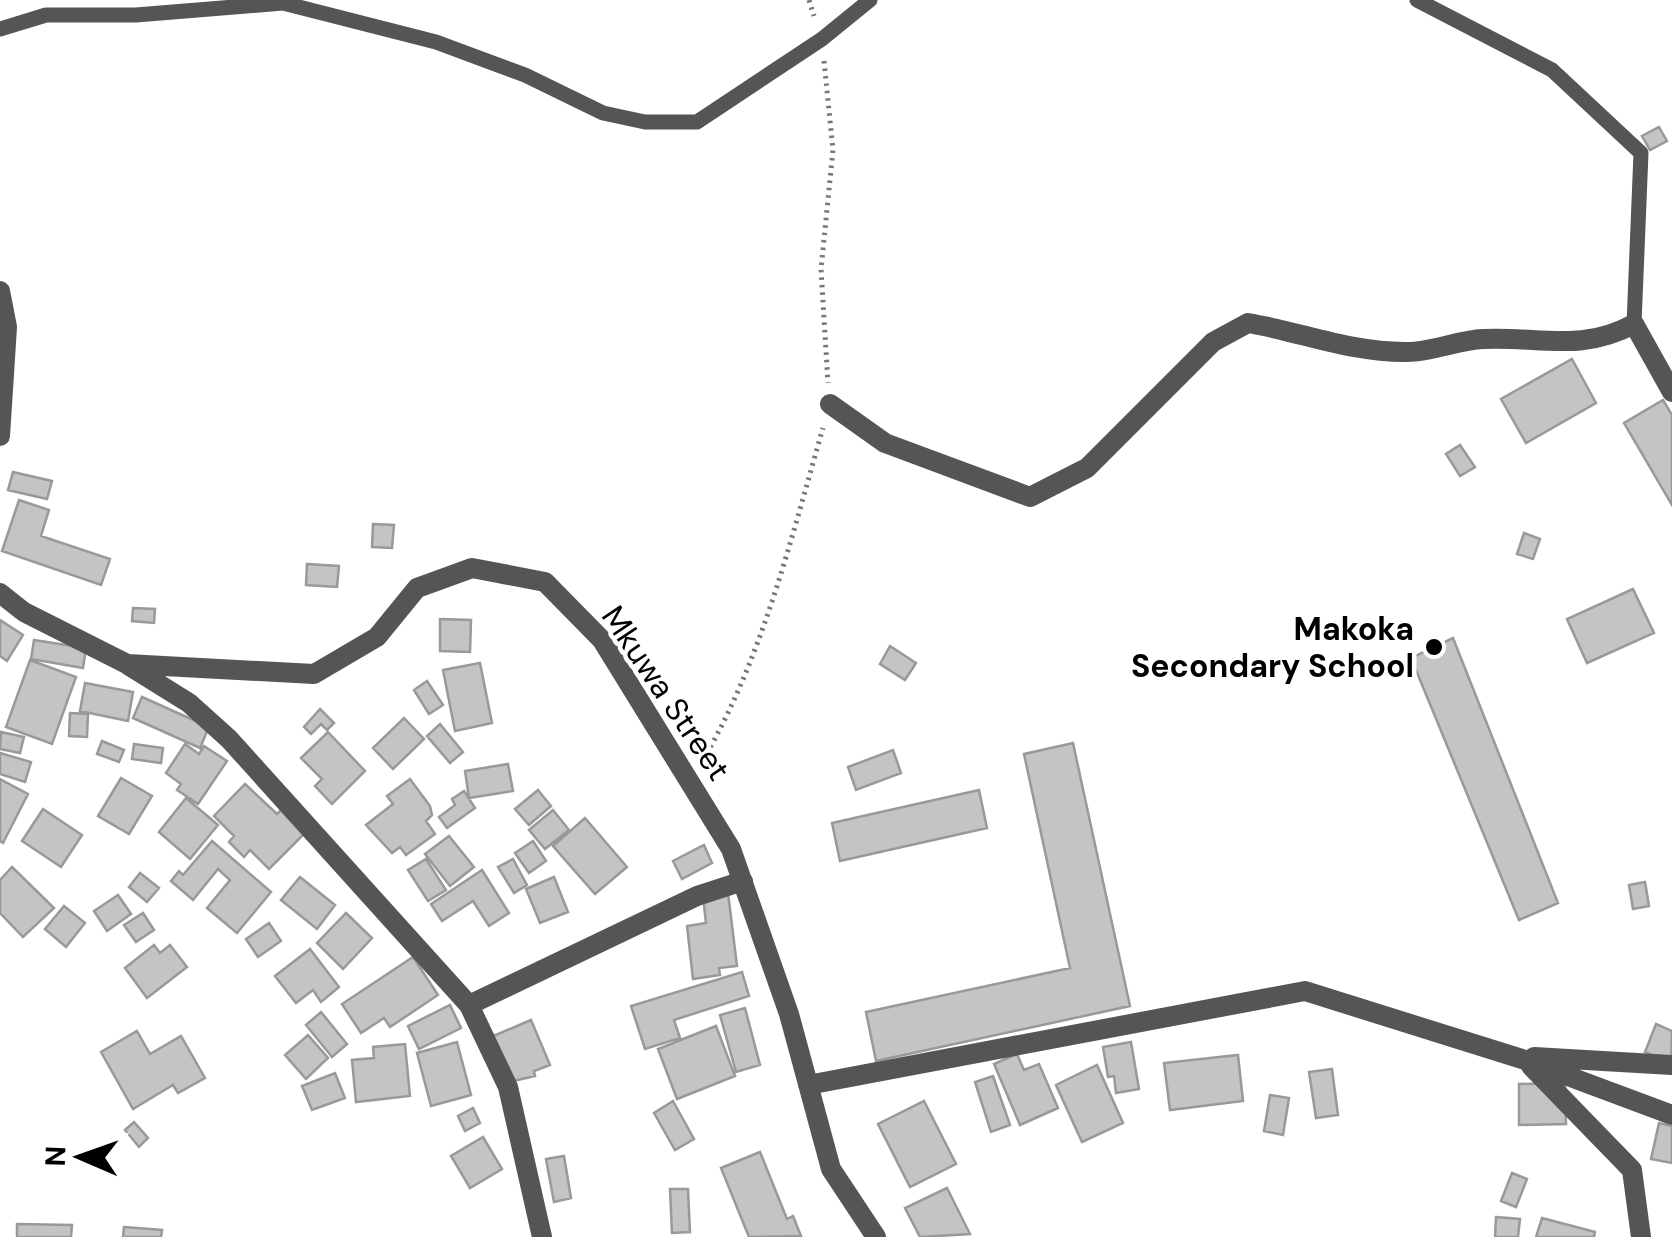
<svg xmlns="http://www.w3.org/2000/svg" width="1672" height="1237" viewBox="0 0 1672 1237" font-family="'DM Sans',sans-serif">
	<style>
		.building { fill: #c4c4c4; stroke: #999; stroke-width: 2.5 }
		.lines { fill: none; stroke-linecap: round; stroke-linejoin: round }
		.path { stroke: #777; stroke-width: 5; stroke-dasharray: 2.5 5; stroke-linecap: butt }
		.service { stroke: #555; stroke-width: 15 }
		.minor { stroke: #555; stroke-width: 20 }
		.poi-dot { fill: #000; stroke: #fff; stroke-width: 4 }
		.labels { text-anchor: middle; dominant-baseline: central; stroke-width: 9; stroke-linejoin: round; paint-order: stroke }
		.poi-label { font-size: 32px; font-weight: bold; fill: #000; stroke: #fff; text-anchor: end }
		.street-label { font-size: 32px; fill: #000; stroke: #fff }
	</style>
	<rect width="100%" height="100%" fill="#fff"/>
	<path class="building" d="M1659,127L1667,141L1650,150L1642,136Z
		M1572,359L1596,403L1526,443L1501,399Z
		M1663,400L1672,415V505L1624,423Z
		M1460,445L1475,467L1460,476L1446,454Z
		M13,472L52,481L47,499L8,490Z
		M19,500L49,510L41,536L110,559L101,585L2,551Z
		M373,524L394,525L392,548L372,547Z
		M1524,533L1540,539L1533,559L1517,554Z
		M307,564L339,566L337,587L306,585Z
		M1633,589L1654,633L1587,663L1567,619Z
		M133,608L155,609L154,623L132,621Z
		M440,619L471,620L470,652L440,651Z
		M0,620L23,635L7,661L0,656Z
		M1453,638L1558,903L1519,920L1411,658Z
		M34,640L86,648L83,668L31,659Z
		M890,646L916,663L905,680L880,664Z
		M30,660L76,677L52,744L6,727Z
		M480,663L492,723L455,731L443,670Z
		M427,681L443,705L429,714L414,690Z
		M85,683L133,692L128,721L80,711Z
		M142,697L209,727L200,748L133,718Z
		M320,709L334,723L327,730L321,724L311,734L304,727Z
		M70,713L88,714L87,737L69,736Z
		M404,718L424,739L393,769L373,748Z
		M440,724L463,752L450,763L427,736Z
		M1,732L24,737L20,753L0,749Z
		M328,732L365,771L332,804L315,786L322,779L301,758Z
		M102,741L124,750L119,762L97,754Z
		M1073,743L1130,1006L876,1061L866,1012L1070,968L1024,754Z
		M134,744L163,748L161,763L132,759Z
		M185,744L199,754L204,746L227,761L198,804L177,790L181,784L166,773Z
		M893,750L901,773L856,790L848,767Z
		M0,753L31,762L25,782L0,774Z
		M508,764L513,791L469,798L465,771Z
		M121,778L152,796L129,834L98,816Z
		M0,779L28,794L3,843L0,841Z
		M410,779L430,806L432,815L426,821L435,834L406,855L400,847L392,853L366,825L393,804L387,796Z
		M245,784L277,814L281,810L305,833L269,869L250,850L244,857L229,842L234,836L214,816Z
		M538,790L551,806L529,825L515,809Z
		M979,790L987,828L840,861L832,823Z
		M464,791L475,808L447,828L439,817L455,805L452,799Z
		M186,798L218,825L190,859L159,832Z
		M43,809L82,835L61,867L22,841Z
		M553,810L569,830L545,849L529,830Z
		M585,818L627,867L595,894L553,846Z
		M449,836L474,867L450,886L425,854Z
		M212,841L271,892L237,933L207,908L230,880L218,869L193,900L171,881L179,871L183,875Z
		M533,841L546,861L529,873L515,853Z
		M704,845L712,863L682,879L673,861Z
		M426,859L446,890L428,901L408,870Z
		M513,859L527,885L514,893L498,867Z
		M12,867L54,908L23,937L0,913V880Z
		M482,870L509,913L489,926L473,901L442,921L431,904Z
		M140,873L159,888L147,902L129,887Z
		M300,877L335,905L317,929L281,900Z
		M554,877L568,912L540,923L526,889Z
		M1645,882L1649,906L1633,909L1629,885Z
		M728,893L737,966L719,968L720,975L693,979L687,926L706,923L703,896Z
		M118,895L131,914L107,931L94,911Z
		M64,906L85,923L66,947L45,929Z
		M143,913L154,930L136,942L124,925Z
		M346,913L372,938L343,969L317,943Z
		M269,923L281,941L258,957L246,939Z
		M154,945L160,953L170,945L187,967L147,998L125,968Z
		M310,949L339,987L321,1002L313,990L296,1003L275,976Z
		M413,957L438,995L390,1027L384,1018L361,1033L342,1004Z
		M742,972L749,996L674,1020L680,1038L645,1049L631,1006Z
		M450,1005L461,1028L419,1049L408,1026Z
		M745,1008L760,1065L736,1072L720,1015Z
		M321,1012L347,1044L332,1057L306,1025Z
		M531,1020L550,1065L534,1071L535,1076L509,1082L491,1037Z
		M1656,1024L1672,1031L1671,1063L1645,1052Z
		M716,1026L735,1076L677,1099L658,1049Z
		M137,1031L150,1054L181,1036L205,1078L178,1093L173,1085L133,1109L101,1052Z
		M308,1035L328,1058L306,1079L285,1055Z
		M457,1042L471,1095L431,1106L417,1053Z
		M1131,1042L1139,1089L1116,1093L1114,1076L1108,1077L1103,1047Z
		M405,1044L410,1096L356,1102L352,1060L374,1058L373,1047Z
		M1017,1054L1024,1070L1039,1064L1058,1108L1020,1125L994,1064Z
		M1238,1055L1243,1101L1170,1110L1164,1063Z
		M1097,1065L1123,1123L1082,1142L1056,1085Z
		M1332,1069L1338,1115L1316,1118L1309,1072Z
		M335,1073L345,1098L312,1110L302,1086Z
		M993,1076L1010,1125L991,1132L975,1082Z
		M1565,1083L1566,1124L1519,1125V1084Z
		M1270,1095L1289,1098L1283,1135L1264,1131Z
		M673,1101L694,1139L675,1150L654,1113Z
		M924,1101L956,1164L910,1187L878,1124Z
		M473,1108L480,1123L465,1131L458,1116Z
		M134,1122L148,1138L139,1147L125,1130Z
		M1659,1123L1672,1126V1163L1651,1159Z
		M483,1137L502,1169L470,1188L451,1156Z
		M760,1152L787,1219L793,1216L801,1236L749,1237L721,1168Z
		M564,1156L571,1198L554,1202L546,1159Z
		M1512,1173L1527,1179L1516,1207L1501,1201Z
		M947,1188L970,1234L920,1237L905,1208Z
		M670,1189H688L690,1232L672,1233Z
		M1496,1217L1520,1219L1518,1237H1495Z
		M1542,1218L1595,1232L1594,1237H1536Z
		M17,1224L72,1225L71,1237H17Z
		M124,1227L162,1230L161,1237H123Z"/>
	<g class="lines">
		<path class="path" d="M809,0L814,16
			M824,61L833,150L821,269L828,383
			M703,760C763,657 790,542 823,428"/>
		<path class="service" d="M1417,0L1552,70L1641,153L1634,324
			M0,29L46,15H136L283,3L436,42L525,75L603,113L645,122H697L822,39L870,0"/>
		<path class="minor" d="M0,291L7,327L0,436
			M830,404L885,443L1030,497L1087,468L1213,342L1248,323C1301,332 1353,353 1407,352C1433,352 1458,340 1483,339C1540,336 1580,353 1634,324L1672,392
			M0,593L24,612L127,664L314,674L377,637L417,588L472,568L545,582L602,640L731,849L789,1014L831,1169L876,1237
			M128,665L189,703L229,739L469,1005L508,1087L542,1237
			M469,1005L697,896L743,881
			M1534,1057L1672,1065
			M1531,1066L1632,1170L1641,1237
			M808,1085L1305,991L1525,1060L1672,1115"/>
	</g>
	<circle class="poi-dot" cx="1434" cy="647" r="10"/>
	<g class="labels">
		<g class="poi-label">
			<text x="1414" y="629">Makoka<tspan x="1414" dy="37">Secondary School</tspan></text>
		</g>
		<g class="street-label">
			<text transform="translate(666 693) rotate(56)">Mkuwa Street</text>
		</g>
	</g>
	<g transform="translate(80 1157) rotate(272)" stroke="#ffffff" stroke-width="8" paint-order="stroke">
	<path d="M0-8L18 38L0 25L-18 38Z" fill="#000000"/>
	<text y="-15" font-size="28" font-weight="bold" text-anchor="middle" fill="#000000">N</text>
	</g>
</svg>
